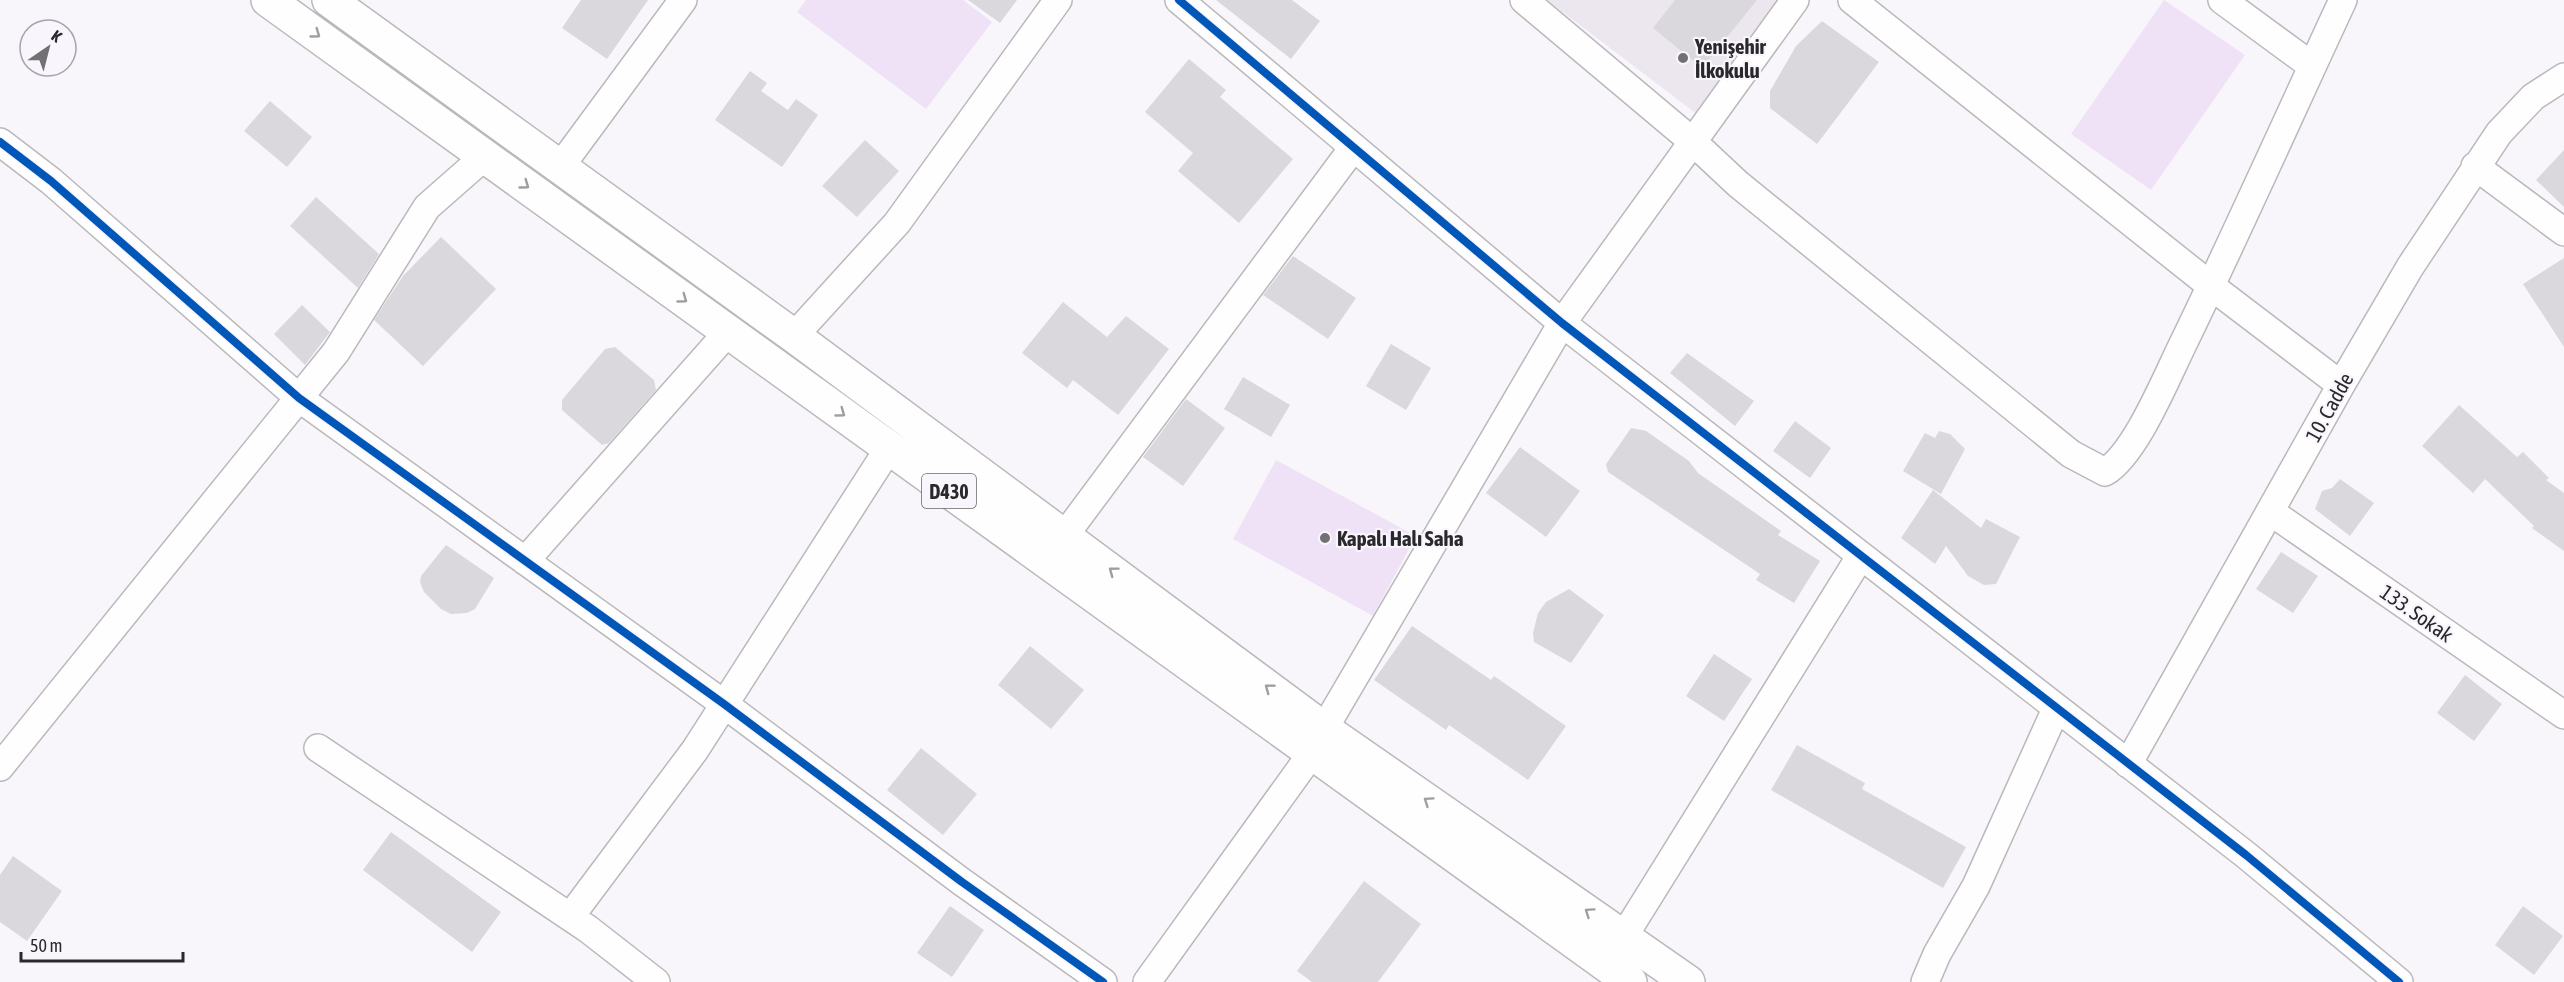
<svg xmlns="http://www.w3.org/2000/svg" width="2564" height="982" viewBox="0 0 2564 982" font-family="'Asap Condensed',sans-serif">
	<style>
		.built { fill: #ece6ef }
		.green { fill: #efe2f7 }
		.building { fill: #dad8dc }
		.lines { fill: none; stroke-linecap: round; stroke-linejoin: round }
		.minor-casing { stroke: #bab8bb; stroke-width: 30 }
		.highway-casing { stroke: #bab8bb; stroke-width: 36 }
		.minor { stroke: #fefefe; stroke-width: 27 }
		.highway { stroke: #fefefe; stroke-width: 33 }
		.cycleway-casing { stroke: #f9f5fc; stroke-width: 11 }
		.cycleway { stroke: #0057b8; stroke-width: 8 }
		.oneway { stroke: #9f9e9f }
		.poi-dot { fill: #727074; stroke: #f9f5fc; stroke-width: 2 }
		.labels { text-anchor: middle; dominant-baseline: central; stroke-width: 4.5; stroke-linejoin: round; paint-order: stroke }
		.shield { fill: #f9f5fc; stroke: #68666a; stroke-width: 1.5 }
		.shield-label { font-size: 20px; font-weight: bold; fill: #2a282b }
		.poi-label { font-size: 21px; font-weight: bold; fill: #2a282b; stroke: #f9f5fc; text-anchor: start }
		.street-label { font-size: 21px; fill: #2a282b; stroke: #f9f5fc }
	</style>
	<rect width="100%" height="100%" fill="#f9f6fb"/>
	<path class="built" d="M1547,0H1788L1698,115Z"/>
	<path class="green" d="M806,0H963L992,22L926,109L797,12Z
		M2164,0L2245,55L2151,190L2071,134Z
		M1276,460L1416,536L1373,616L1233,539Z"/>
	<path class="building" d="M581,0H648L607,59L562,28Z
		M968,0H1017L1000,23Z
		M1216,0H1292L1320,21L1291,59Z
		M1675,0H1757L1702,68L1653,28Z
		M1822,21L1879,62L1817,144L1770,108V91L1796,46Z
		M1189,59L1226,90L1220,97L1293,159L1239,223L1178,171L1193,153L1145,112Z
		M750,71L767,83L761,91L788,110L796,99L818,115L782,167L715,120Z
		M270,101L312,137L287,167L244,131Z
		M865,140L899,171L857,217L822,186Z
		M2564,150V207L2536,180Z
		M316,197L379,254L358,288L290,226Z
		M441,237L496,289L423,366L374,320L403,276Z
		M1293,256L1356,298L1328,339L1263,295Z
		M2564,258V347L2523,284Z
		M1063,302L1107,337L1126,316L1169,349L1118,415L1073,380L1067,388L1022,353Z
		M302,305L330,332L305,365L274,334Z
		M1391,344L1431,368L1406,410L1366,386Z
		M615,347L654,380L656,390L609,443L602,445L562,410V400L605,349Z
		M1687,353L1754,401L1735,426L1670,373Z
		M1243,377L1290,405L1271,437L1224,409Z
		M1186,399L1225,428L1183,486L1143,457Z
		M2459,405L2517,457L2523,452L2549,478L2546,480L2564,493V551L2532,528L2534,526L2485,479L2473,493L2422,446Z
		M1795,421L1831,448L1810,478L1773,451Z
		M1631,428L1646,431L1689,461L1698,473L1781,531L1778,535L1820,561L1794,603L1756,580L1760,574L1608,472L1606,464Z
		M1939,431L1950,434L1965,449L1941,494L1903,471L1925,433L1935,438Z
		M1520,447L1580,491L1546,537L1486,493Z
		M2340,479L2374,503L2350,536L2315,509L2322,491L2332,488Z
		M1933,490L1981,528L1986,519L2020,537L1996,584L1984,585L1968,576L1946,546L1935,564L1901,538Z
		M446,545L494,578L475,609L467,613L451,614L441,609L424,592L420,582L421,576Z
		M2281,552L2318,576L2293,613L2256,589Z
		M1569,589L1604,615L1571,663L1534,642L1533,633L1538,613L1546,602Z
		M1412,626L1491,680L1494,676L1566,726L1528,780L1449,725L1446,730L1374,680Z
		M1030,646L1084,690L1051,729L998,685Z
		M1714,654L1752,679L1724,721L1686,696Z
		M2465,675L2502,704L2474,741L2437,713Z
		M1797,745L1865,783L1862,789L1966,847L1943,888L1771,790Z
		M921,748L977,794L943,835L887,790Z
		M391,832L501,912L472,952L363,870Z
		M13,856L62,891L27,941L0,922V875Z
		M1364,881L1421,924L1378,982H1312L1297,971Z
		M950,906L984,930L952,977L917,953Z
		M2523,906L2563,936L2534,975L2495,945Z"/>
	<g class="lines">
		<g class="minor-casing">
			<path id="minor" d="M1179,0L1562,323L2246,855L2399,982
				M1524,0L1692,141L1738,184L2071,454L2105,472C2135,454 2165,381 2181,348C2237,233 2289,116 2343,0
				M1852,0L2211,286L2341,385
				M2222,0L2312,66
				M0,142L51,181L299,398L724,704L962,882L1103,982
				M2475,166L2564,232
				M560,167L683,0
				M794,336L897,223L1058,0
				M2271,512L2564,715
				M1065,535L1353,148
				M525,561L728,332
				M1324,729L1562,323L1795,0
				M318,748L588,929L656,982
				M2128,764L2341,385L2410,267L2499,133L2533,97L2564,77
				M0,767L336,352L427,207L485,156
				M570,917L695,750L889,448
				M1624,936L1860,557
				M1147,982L1312,753
				M1925,982L1937,954L1976,886L2056,709"/>
		</g>
		<g class="highway-casing">
			<path id="highway" d="M268,0L1630,982
				M329,0L794,336L1324,729L1688,982"/>
		</g>
		<use href="#minor" class="minor"/>
		<use href="#highway" class="highway"/>
		<g class="cycleway-casing">
			<path id="cycleway" d="M1179,0L1562,323L2246,855L2399,982
				M0,142L51,181L299,398L724,704L962,882L1103,982"/>
		</g>
		<use href="#cycleway" class="cycleway"/>
	</g>
	<defs><path id="oneway-chevron" d="M-2-3.5L2.5 0L-2 3.5" fill="none" stroke-width="1.6" stroke-linecap="round" stroke-linejoin="round" transform="scale(1.5)"/></defs>
	<g class="oneway">
		<use href="#oneway-chevron" transform="translate(316 34) rotate(36)"/>
		<use href="#oneway-chevron" transform="translate(525 185) rotate(36)"/>
		<use href="#oneway-chevron" transform="translate(683 299) rotate(36)"/>
		<use href="#oneway-chevron" transform="translate(841 413) rotate(36)"/>
		<use href="#oneway-chevron" transform="translate(1113 571) rotate(-143)"/>
		<use href="#oneway-chevron" transform="translate(1269 688) rotate(-143)"/>
		<use href="#oneway-chevron" transform="translate(1428 801) rotate(-145)"/>
		<use href="#oneway-chevron" transform="translate(1589 912) rotate(-145)"/>
	</g>
	<g class="poi-dot">
		<circle cx="1683" cy="58" r="6"/>
		<circle cx="1325" cy="538" r="6"/>
	</g>
	<g class="labels">
		<rect class="shield" x="922" y="474" width="54" height="34" rx="4.5"/>
		<g class="shield-label">
			<text x="949" y="491">D430</text>
		</g>
		<g class="poi-label">
			<text x="1695" y="46">Yenişehir<tspan x="1695" dy="24">İlkokulu</tspan></text>
			<text x="1337" y="538">Kapalı Halı Saha</text>
		</g>
		<g class="street-label">
			<text transform="translate(2329 407) rotate(-61)">10. Cadde</text>
			<text transform="translate(2417 613) rotate(35)">133. Sokak</text>
		</g>
	</g>
	<g transform="translate(48 48) rotate(35)"><circle r="28" fill="#f9f5fc" stroke="#a6a3a8" stroke-width="1.5"/>
	<path d="M0-4.5L10 22L0 15L-10 22Z" fill="#727074"/>
	<text y="-9" font-size="16" font-weight="bold" text-anchor="middle" fill="#2a282b">K</text>
	</g>
	<path d="M21 952v9h162v-9" fill="none" stroke="#2a282b" stroke-width="3"/>
	<text x="30" y="952" font-size="18" fill="#2a282b" stroke="#f9f5fc" stroke-width="4.5" paint-order="stroke">50 m</text>
</svg>
